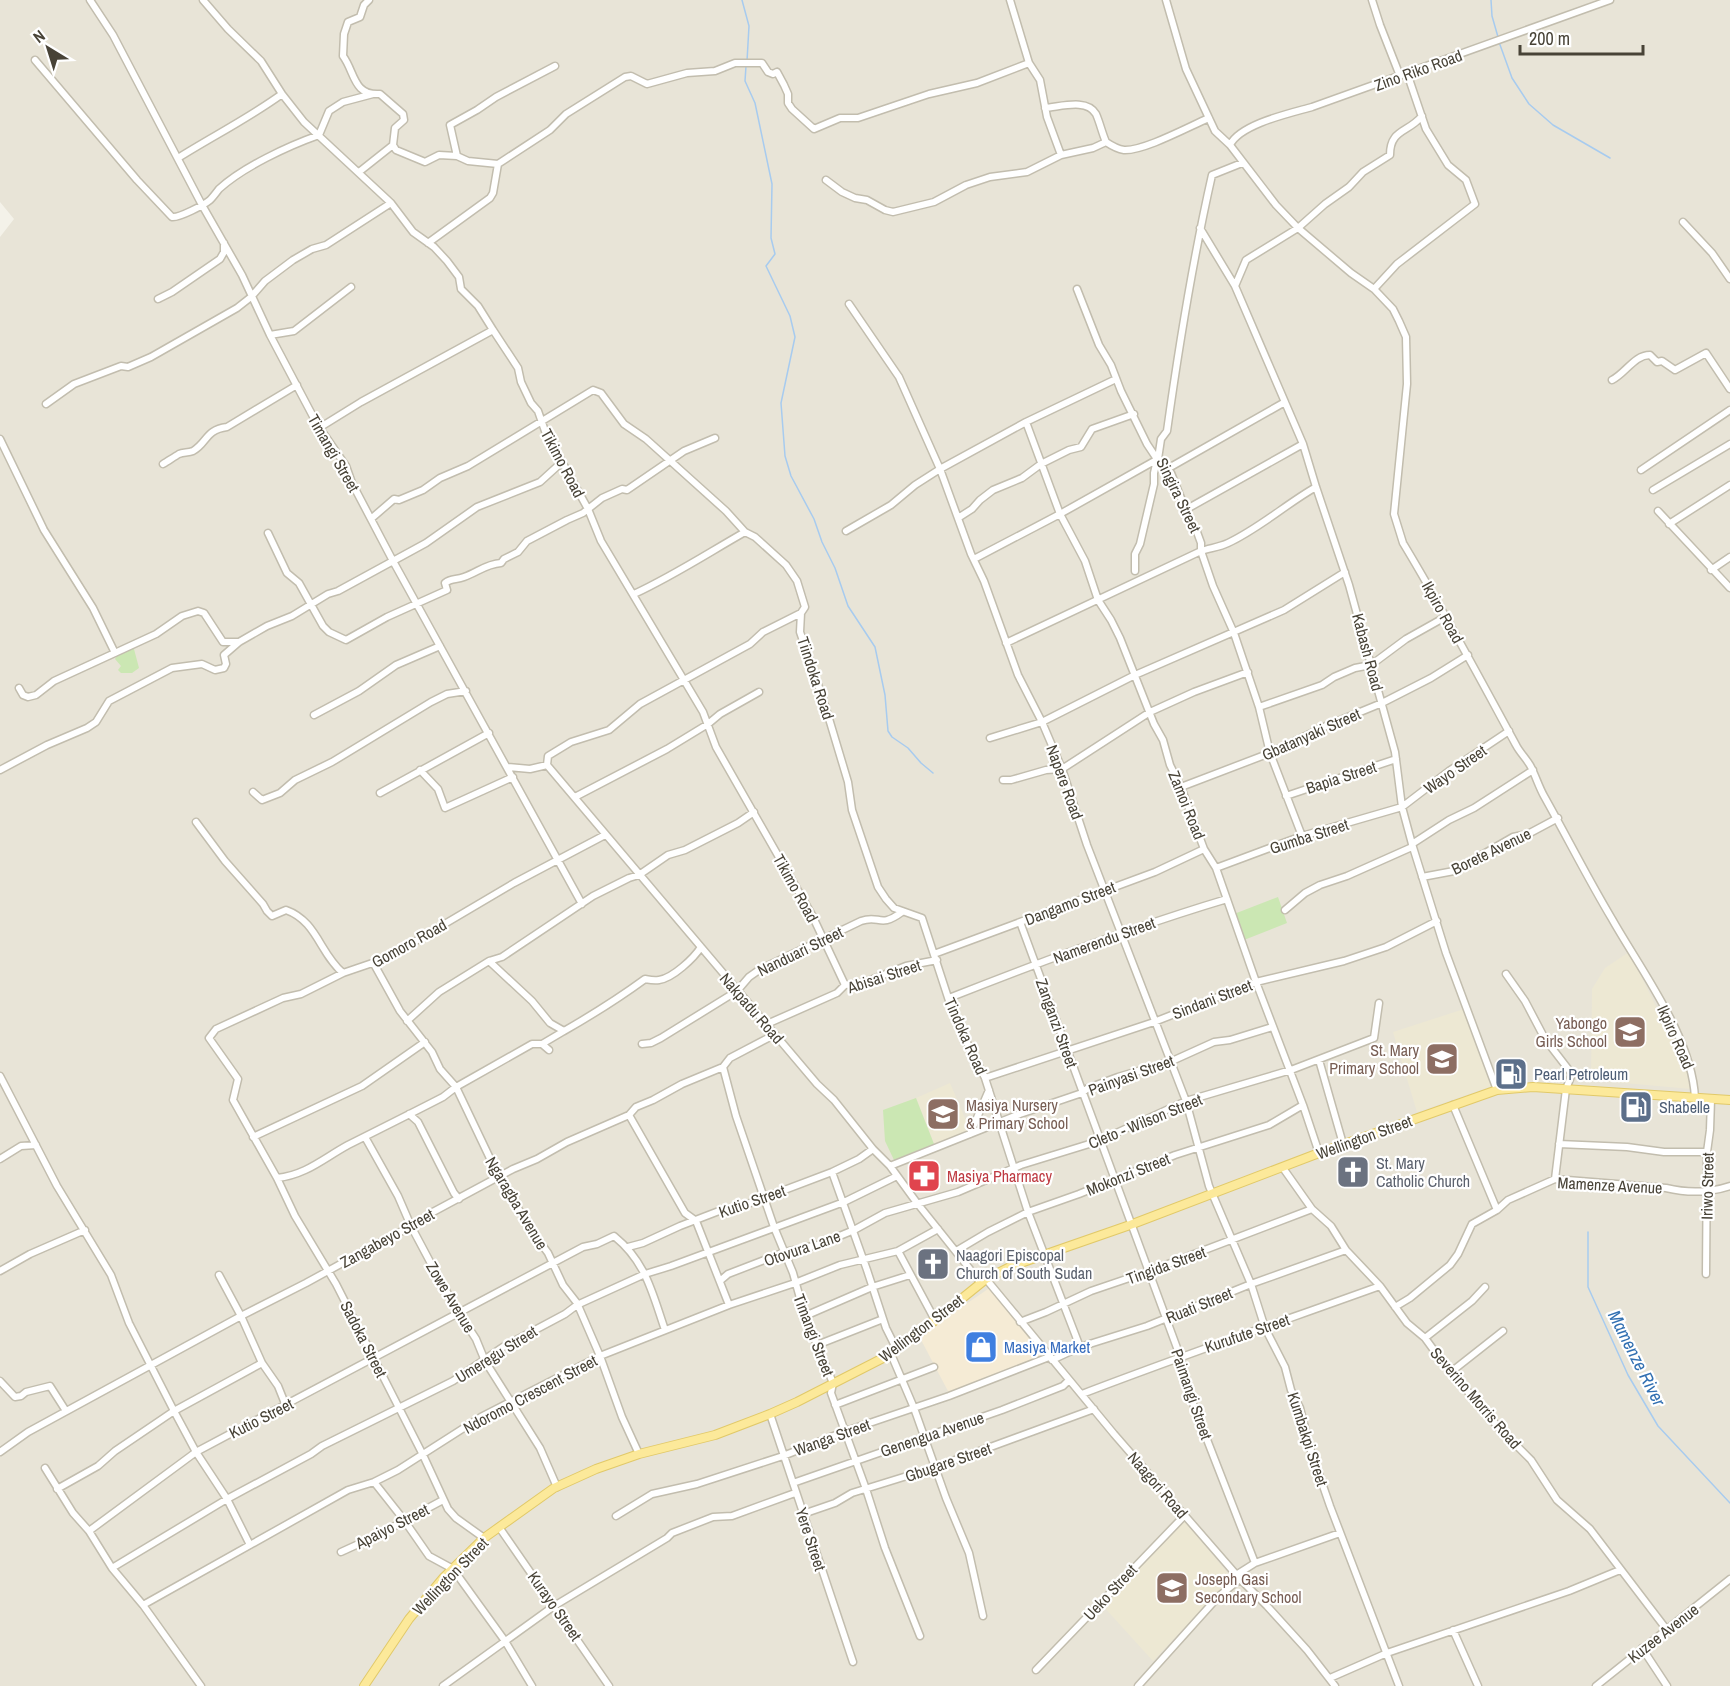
<svg xmlns="http://www.w3.org/2000/svg" width="1730" height="1686" viewBox="0 0 1730 1686" font-family="'Archivo Narrow',sans-serif">
	<style>
		.residential { fill: #e8e4d7 }
		.commercial { fill: #f5ebd5 }
		.education { fill: #ede8d3 }
		.green { fill: #cbe7b3 }
		.lines { fill: none; stroke-linecap: round; stroke-linejoin: round }
		.stream { stroke: #a7cbef; stroke-width: 1.5 }
		.minor-casing { stroke: #c2bdae; stroke-width: 9 }
		.major-casing { stroke: #e1c969; stroke-width: 10 }
		.minor { stroke: #fff; stroke-width: 6 }
		.major { stroke: #fce99a; stroke-width: 8 }
		.labels { text-anchor: middle; dominant-baseline: central; stroke-width: 4.5; stroke-linejoin: round; paint-order: stroke }
		.street-label { font-size: 16px; fill: #484337; stroke: #fff }
		.education-label { font-size: 16px; fill: #785e54; stroke: #fff; text-anchor: end }
		.service-label { font-size: 16px; fill: #4e5e75; stroke: #fff; text-anchor: start }
		.worship-label { font-size: 16px; fill: #5b616d; stroke: #fff; text-anchor: start }
		.health-label { font-size: 16px; fill: #be3a42; stroke: #fff; text-anchor: start }
		.shop-label { font-size: 16px; fill: #366cbe; stroke: #fff; text-anchor: start }
		.water-label { font-size: 18px; font-style: italic; fill: #3270b2; stroke: #fff }
	</style>
	<rect width="100%" height="100%" fill="#f4f2e9"/>
	<path class="residential" d="M0,0H1730V1686H0V237L14,219L0,202Z"/>
	<path class="commercial" d="M991,1287L1045,1357L949,1393L919,1336Z"/>
	<path class="education" d="M1629,952L1690,1075L1691,1089L1591,1080L1592,989L1605,968Z
		M1464,1009L1492,1086L1417,1112L1393,1032Z
		M950,1083L970,1130L934,1144L916,1098Z
		M1184,1520L1234,1581L1214,1596L1153,1661L1103,1606Z"/>
	<path class="green" d="M130,648L134,649L139,668L132,673H121L118,670L121,666L115,659L118,654Z
		M1278,897L1287,923L1244,940L1234,914Z
		M916,1098L934,1144L894,1160L885,1141L883,1110Z"/>
	<g class="lines">
		<path class="stream" d="M742,0L749,26L747,61
			M1491,0L1492,16L1498,37
			M1499,42L1512,78L1529,104L1553,125L1610,158
			M746,66L745,81L755,103L772,184L771,238L775,254L766,266L790,316L795,337L781,403L785,456L791,476L814,519L822,542L835,568L848,606L875,647L885,695L888,731L892,737L908,748L921,763L933,773
			M1588,1232V1287L1628,1375L1658,1426L1730,1503"/>
		<g class="minor-casing">
			<path id="minor" d="M90,0L113,35L202,205L242,275L270,335L317,424L346,466L352,483L393,561L582,904
				M203,0L228,29L261,61L282,94L304,122L391,203L413,232L434,247L447,261L459,277L461,289L478,306L493,330L518,368L521,382L531,403L538,411L545,431L588,509L601,541L703,712L716,747L812,915L845,985
				M369,0L364,5L360,17L348,22L344,34L343,56C355,72 353,96 380,94L403,114L404,120L395,128L393,145L396,150L425,162L439,155L457,156L468,161L498,164L550,130L566,114L625,77L631,76L647,84L687,73L715,71L735,63H762L768,72L773,74L777,72L784,85L788,94V103L792,109L814,129L840,118H858L929,94L977,83L1029,63
				M1010,0L1029,63L1040,80L1047,117L1061,155
				M1166,0L1186,69L1215,131L1230,145L1276,205L1298,228L1351,273L1374,289L1393,309L1399,321L1406,337L1407,384L1394,514L1403,543C1443,609 1479,677 1516,745C1520,753 1527,759 1531,767C1536,777 1539,787 1544,796C1567,837 1588,879 1612,919C1642,972 1692,1037 1695,1098
				M1372,0L1380,25L1400,76
				M35,60L137,180L172,217C179,218 204,205 210,200C213,197 216,193 219,189C243,167 288,146 319,135L329,111L343,102L373,94
				M1045,108C1060,107 1087,98 1096,114C1100,123 1102,133 1106,142
				M1230,145C1240,124 1291,113 1312,107L1610,0
				M457,156L450,125L477,110L496,97L555,66
				M178,158C213,136 249,118 282,94
				M1242,163L1212,175C1193,259 1179,345 1167,431L1161,439L1158,459L1171,473L1191,523L1197,532L1201,543V551L1213,586L1234,633L1259,707L1270,753L1302,836
				M359,172L393,145
				M826,180L842,192L855,198L867,200L885,210L893,212L934,202L966,185L990,177L1027,172L1061,155L1093,148L1106,142C1112,146 1117,149 1124,150C1144,151 1188,127 1209,118
				M1683,222L1712,253L1730,279
				M1200,228L1235,286L1303,444L1316,487L1349,585L1371,665L1395,752L1402,807L1412,844L1446,953L1497,1090
				M428,243L490,198L493,193L498,164
				M1235,286L1246,260L1298,228L1325,204L1349,187L1363,172L1390,155C1390,129 1408,133 1422,116
				M1077,289L1099,345L1111,365L1121,391L1147,444L1157,459
				M1374,289L1397,264L1475,204L1466,180L1448,165L1426,129L1407,73
				M158,299L172,292L220,259L224,252V243
				M849,304L899,377L940,469L971,554L984,581L1018,675L1042,722L1062,769L1087,845L1186,1101L1209,1186L1251,1284L1265,1328L1285,1367L1291,1390L1300,1408L1311,1451L1330,1506L1399,1686
				M270,335L294,331L351,287
				M1612,380C1626,373 1634,355 1650,355L1657,362L1662,361L1675,370L1706,353L1730,389
				M46,404L74,384L121,366L128,367L151,357L237,308L251,297L265,281L293,260L312,249L326,245L391,203
				M1026,422L1116,379
				M319,428L361,402L493,330
				M0,439L44,530L93,608L115,653
				M163,464C168,461 174,457 179,454C183,452 188,453 193,451C208,442 205,430 227,427L297,385
				M1167,469L1285,402
				M1641,470L1730,410
				M1653,490L1730,444
				M1185,510L1303,444
				M1658,511L1730,588
				M372,518L394,499L399,500L423,490L440,478L468,466L593,390L601,393L624,424L646,439L726,511L745,532L755,537L786,565L797,581L805,607L801,613L800,632L824,702L848,782L852,810L878,887L886,899L894,908L922,918L955,1019L985,1078L1028,1212L1080,1347
				M958,518L972,509L980,500L993,490L1022,478L1041,464L1069,450L1081,447L1092,429L1134,414
				M1669,524L1730,485
				M846,531L891,505L915,485L940,469L1026,422L1060,514L1085,561L1098,600L1111,620L1120,638L1154,724L1163,740L1170,765L1181,787L1204,849L1216,868L1256,982L1303,1105L1319,1153
				M268,533L287,573L299,583L323,626L329,632L346,640L387,617L447,590L445,583C451,578 456,580 464,577C478,572 486,564 501,563L504,559L518,552L527,541L567,520L583,513L602,498L622,489L627,490L684,451L715,438
				M974,559L1060,514L1158,459
				M1711,570L1730,557
				M1135,571V554L1140,544L1154,484V473L1157,460
				M634,594C673,576 708,553 745,532
				M1006,643L1201,551C1210,548 1220,547 1228,543C1260,528 1286,504 1316,487
				M19,688L23,695L28,697L36,695L54,681L156,634L182,616L198,611L204,613L223,642H239
				M1259,707L1322,685L1334,677L1355,668L1371,665L1406,639L1447,616
				M314,715L359,691L396,665L440,646
				M990,738L1042,722L1135,675L1284,610L1345,572
				M547,765L548,756L571,742L609,730L640,704L750,644L763,632L801,613
				M508,767L530,769L547,765L817,1084L834,1100L873,1149L890,1166L917,1203L981,1283
				M0,770L47,745L87,728L96,722L109,701L172,668L202,664L215,670L224,668L226,664L224,655L239,642L267,626L292,616L328,594L338,591L426,543L477,507L540,482L562,462
				M420,770L438,789L445,808L513,777
				M1003,780H1011L1046,770L1062,769L1150,712L1194,692L1248,672
				M1181,787L1270,753L1326,726L1382,703L1431,678L1468,655
				M253,792L262,800L280,793L295,780L332,762L431,702L447,694L466,691
				M380,793L489,733
				M1286,796L1396,759
				M575,797L667,749L708,724L720,714L759,692
				M196,822L225,861L263,904L267,911L272,916L286,910C317,921 320,954 343,973
				M1412,844L1449,820L1474,808L1533,770
				M1216,868L1302,836L1402,807L1449,771L1509,731
				M1422,877L1454,871L1513,837L1528,834L1558,818
				M1285,910L1305,893L1320,885L1347,876L1412,847
				M1020,922L1180,1356L1192,1401L1255,1563
				M934,954L1155,872L1204,849
				M374,964L400,1011L432,1052L440,1069L456,1087L496,1171L531,1230L548,1253L563,1285L577,1303L600,1356L622,1417L639,1454
				M1506,974L1525,1001L1545,1039L1572,1074L1566,1089L1555,1179
				M949,998C1040,962 1133,927 1227,899
				M407,1021L439,992L489,961
				M767,1024L837,993L845,985L863,983L906,966L937,960
				M564,1031C592,1015 619,998 645,979C650,980 654,981 659,980C673,978 694,958 701,947
				M542,1044L564,1031L550,1023L532,1001L489,961L502,957L593,896L629,878L639,875L668,855L685,850L738,823L754,812
				M642,1044L651,1043L661,1038L737,991L749,977L759,970L861,921C880,914 879,929 902,912
				M1319,1060L1343,1144
				M723,1067L736,1116L774,1227L793,1273L805,1316L833,1383L831,1393L866,1489L885,1548L920,1636
				M0,1076L57,1186L111,1275L129,1323L174,1411L196,1452L227,1499L250,1545
				M985,1078L1154,1022L1256,982L1344,961L1386,947L1437,921
				M1453,1105L1497,1210
				M409,1114L418,1122L454,1193L459,1199
				M629,1115L685,1213L696,1221L729,1305
				M970,1134L989,1090
				M253,1137L362,1086L425,1042
				M365,1137L398,1196L411,1226L436,1273L459,1313L476,1339L485,1361L540,1448L557,1487
				M1559,1144L1627,1147L1664,1152H1707
				M0,1159L21,1146L36,1145
				M890,1166L1020,1114L1082,1093L1088,1088L1118,1077L1172,1061L1214,1042L1230,1040L1272,1027
				M1283,1168L1312,1209L1331,1226L1346,1250L1380,1286L1407,1323L1425,1338L1441,1360L1499,1428L1531,1460L1557,1500L1590,1529L1667,1630
				M832,1172L867,1270L886,1328L897,1350
				M277,1178C306,1175 324,1158 348,1145C380,1129 412,1113 443,1097L456,1087L532,1044H542L549,1050
				M628,1247L643,1243L680,1226L719,1211L745,1205L832,1172L859,1159L873,1149
				M898,1251L935,1320
				M956,1251L988,1232L1028,1212L1079,1194L1175,1155L1269,1125L1303,1105
				M0,1271L30,1254L85,1230
				M1706,1274L1707,1152L1710,1130L1711,1099
				M219,1275L241,1316L262,1363L278,1386L286,1406
				M986,1279L1114,1434L1240,1579L1267,1606L1307,1650L1335,1686
				M721,1280L728,1274L785,1252L818,1245L854,1230L885,1213L958,1192L1021,1165L1099,1141L1186,1101L1291,1070L1374,1038L1379,1003
				M1395,1307L1410,1298L1450,1265L1458,1254L1472,1224L1497,1210L1508,1200L1555,1179L1666,1188C1687,1193 1709,1193 1730,1186
				M805,1316L872,1287L910,1275
				M1020,1322L1046,1312L1091,1291L1147,1272L1312,1209
				M1425,1338L1472,1301L1485,1287
				M817,1345L883,1319
				M891,1354L914,1408L946,1498L969,1553L983,1616
				M1052,1360L1080,1347L1147,1326L1251,1284L1346,1250
				M1451,1372L1503,1331
				M0,1381L15,1397L21,1396L26,1392L50,1386L66,1411
				M1082,1394C1181,1356 1280,1322 1380,1286
				M835,1405L934,1367
				M770,1414L853,1662
				M0,1452L28,1432L241,1316L306,1283L388,1238L424,1220L433,1212L513,1169L537,1159L567,1142L629,1115L636,1107L653,1100L682,1084L723,1067L730,1058L772,1036L774,1033
				M45,1468L73,1513L89,1531
				M374,1482L404,1520L429,1556L453,1569L505,1641L532,1686
				M793,1483L1002,1410L1063,1386L1069,1380
				M57,1489L98,1466L115,1451L174,1411L262,1363
				M803,1514L835,1503L852,1493L936,1467L1094,1409
				M616,1516L652,1494L697,1484L783,1456L846,1431L949,1396L1049,1357
				M499,1527L609,1686
				M484,1538L456,1518L448,1509L423,1455L336,1284L295,1216L277,1178L233,1100L238,1079L209,1038L216,1029L283,998L301,994L343,973L387,958L514,883L605,835
				M341,1552L376,1536L443,1500
				M112,1568L227,1499L311,1454L322,1446L453,1381L503,1347L565,1314L577,1305L645,1274L671,1266L844,1202L897,1176
				M1236,1575L1255,1563L1340,1533
				M143,1605L348,1490L374,1482L398,1470L481,1417L600,1356L729,1305L795,1283L840,1265L898,1251L938,1229
				M1453,1630L1478,1686
				M1642,1648L1667,1686
				M1036,1670L1185,1515
				M1330,1678L1387,1653L1569,1591L1620,1570
				M201,1686L143,1605L112,1568L89,1531L196,1452L583,1247L597,1244L614,1236C646,1262 652,1292 665,1330
				M443,1686L554,1606L667,1538L672,1533L713,1517L732,1516L795,1493
				M1138,1686L1218,1597L1240,1579
				M1596,1686L1730,1579"/>
		</g>
		<g class="major-casing">
			<path id="major" d="M364,1686L409,1619L444,1577L484,1538L554,1488L596,1469L639,1454L715,1435L770,1414L797,1402L891,1354L923,1330L986,1279L1012,1266L1130,1225L1319,1153L1497,1090L1533,1087L1730,1100"/>
		</g>
		<use href="#minor" class="minor"/>
		<use href="#major" class="major"/>
	</g>
	<defs>
		<g id="school-square" transform="scale(1.725)"><rect x="-9" y="-9" width="18" height="18" rx="4" fill="#8d6e63" stroke="#fff"/><path d="M0-5L7-2L0 1L-7-2ZM-4 1L0 2.5L4 1V4Q0 6-4 4Z" fill="#fff"/></g>
		<g id="fuel-square" transform="scale(1.725)"><rect x="-9" y="-9" width="18" height="18" rx="4" fill="#5c6f8a" stroke="#fff"/><path d="M-5.5-6h7V0h2V4h1.3V-2.5L3-4.5l.8-.8L6-3V5H2.5V1h-1V6h-7ZM-4.2-4.7v3.2H.2V-4.7Z" fill="#fff"/></g>
		<g id="church-square" transform="scale(1.725)"><rect x="-9" y="-9" width="18" height="18" rx="4" fill="#6b7280" stroke="#fff"/><path d="M-1.2-6h2.4v3.5h3.3v2.4h-3.3V6h-2.4V-.1h-3.3v-2.4h3.3Z" fill="#fff"/></g>
		<g id="pharmacy-square" transform="scale(1.725)"><rect x="-9" y="-9" width="18" height="18" rx="4" fill="#e0444e" stroke="#fff"/><path d="M-2-6h4v4h4v4h-4v4h-4v-4h-4v-4h4Z" fill="#fff"/></g>
		<g id="shop-square" transform="scale(1.725)"><rect x="-9" y="-9" width="18" height="18" rx="4" fill="#3f7fe0" stroke="#fff"/><path d="M-5-2.5h2.3a2.7 3.5 0 0 1 5.4 0H5L5.5 6h-11ZM-1.5-2.5h3a1.5 2.3 0 0 0-3 0Z" fill="#fff"/></g>
	</defs>
	<g fill-rule="evenodd">
		<use href="#school-square" x="1630" y="1032"/>
		<use href="#school-square" x="1442" y="1059"/>
		<use href="#fuel-square" x="1511" y="1074"/>
		<use href="#fuel-square" x="1636" y="1107"/>
		<use href="#school-square" x="943" y="1114"/>
		<use href="#church-square" x="1353" y="1172"/>
		<use href="#pharmacy-square" x="924" y="1176"/>
		<use href="#church-square" x="933" y="1264"/>
		<use href="#shop-square" x="981" y="1347"/>
		<use href="#school-square" x="1172" y="1588"/>
	</g>
	<g class="labels">
		<g class="street-label">
			<text transform="translate(1418 70) rotate(-20)">Zino Riko Road</text>
			<text transform="translate(334 453) rotate(60)">Timangi Street</text>
			<text transform="translate(563 463) rotate(62)">Tikimo Road</text>
			<text transform="translate(1179 495) rotate(64)">Singira Street</text>
			<text transform="translate(1443 612) rotate(61)">Ikpiro Road</text>
			<text transform="translate(1368 652) rotate(75)">Kabash Road</text>
			<text transform="translate(816 678) rotate(72)">Tiindoka Road</text>
			<text transform="translate(1311 734) rotate(-24)">Gbatanyaki Street</text>
			<text transform="translate(1455 769) rotate(-35)">Wayo Street</text>
			<text transform="translate(1341 777) rotate(-18)">Bapia Street</text>
			<text transform="translate(1065 782) rotate(70)">Napere Road</text>
			<text transform="translate(1187 805) rotate(68)">Zamoi Road</text>
			<text transform="translate(1309 836) rotate(-18)">Gumba Street</text>
			<text transform="translate(1491 851) rotate(-26)">Borete Avenue</text>
			<text transform="translate(796 888) rotate(61)">Tikimo Road</text>
			<text transform="translate(1070 903) rotate(-21)">Dangamo Street</text>
			<text transform="translate(1104 940) rotate(-20)">Namerendu Street</text>
			<text transform="translate(409 943) rotate(-29)">Gomoro Road</text>
			<text transform="translate(800 951) rotate(-26)">Nanduari Street</text>
			<text transform="translate(884 976) rotate(-18)">Abisai Street</text>
			<text transform="translate(1212 999) rotate(-21)">Sindani Street</text>
			<text transform="translate(752 1008) rotate(49)">Nakpadu Road</text>
			<text transform="translate(1057 1023) rotate(70)">Zanganzi Street</text>
			<text transform="translate(966 1036) rotate(66)">Tindoka Road</text>
			<text transform="translate(1676 1037) rotate(66)">Ikpiro Road</text>
			<text transform="translate(1131 1075) rotate(-20)">Painyasi Street</text>
			<text transform="translate(1145 1121) rotate(-22)">Cleto - Wilson Street</text>
			<text transform="translate(1364 1137) rotate(-20)">Wellington Street</text>
			<text transform="translate(1128 1174) rotate(-22)">Mokonzi Street</text>
			<text transform="translate(1610 1185) rotate(3)">Mamenze Avenue</text>
			<text transform="translate(1707 1186) rotate(-89)">Iriwo Street</text>
			<text transform="translate(752 1201) rotate(-19)">Kutio Street</text>
			<text transform="translate(517 1203) rotate(59)">Ngaragba Avenue</text>
			<text transform="translate(387 1238) rotate(-29)">Zangabeyo Street</text>
			<text transform="translate(802 1248) rotate(-19)">Otovura Lane</text>
			<text transform="translate(1166 1265) rotate(-20)">Tingida Street</text>
			<text transform="translate(451 1297) rotate(59)">Zowe Avenue</text>
			<text transform="translate(1199 1305) rotate(-22)">Ruati Street</text>
			<text transform="translate(921 1328) rotate(-37)">Wellington Street</text>
			<text transform="translate(1247 1333) rotate(-19)">Kurufute Street</text>
			<text transform="translate(814 1335) rotate(69)">Timangi Street</text>
			<text transform="translate(364 1339) rotate(63)">Sadoka Street</text>
			<text transform="translate(496 1354) rotate(-32)">Umeregu Street</text>
			<text transform="translate(530 1394) rotate(-28)">Ndoromo Crescent Street</text>
			<text transform="translate(1192 1394) rotate(71)">Paimangi Street</text>
			<text transform="translate(1476 1398) rotate(49)">Severino Morris Road</text>
			<text transform="translate(261 1418) rotate(-27)">Kutio Street</text>
			<text transform="translate(932 1434) rotate(-19)">Genengua Avenue</text>
			<text transform="translate(832 1437) rotate(-20)">Wanga Street</text>
			<text transform="translate(1308 1439) rotate(72)">Kumbakpi Street</text>
			<text transform="translate(948 1462) rotate(-19)">Gbugare Street</text>
			<text transform="translate(1158 1485) rotate(49)">Naagori Road</text>
			<text transform="translate(392 1526) rotate(-27)">Apaiyo Street</text>
			<text transform="translate(811 1539) rotate(72)">Yere Street</text>
			<text transform="translate(450 1576) rotate(-46)">Wellington Street</text>
			<text transform="translate(1110 1592) rotate(-47)">Ueko Street</text>
			<text transform="translate(555 1606) rotate(55)">Kurayo Street</text>
			<text transform="translate(1663 1633) rotate(-38)">Kuzee Avenue</text>
		</g>
		<g class="education-label">
			<text x="1607" y="1023">Yabongo<tspan x="1607" dy="18">Girls School</tspan></text>
			<text x="1419" y="1050">St. Mary<tspan x="1419" dy="18">Primary School</tspan></text>
			<text x="966" y="1105" text-anchor="start">Masiya Nursery<tspan x="966" dy="18">&amp; Primary School</tspan></text>
			<text x="1195" y="1579" text-anchor="start">Joseph Gasi<tspan x="1195" dy="18">Secondary School</tspan></text>
		</g>
		<g class="service-label">
			<text x="1534" y="1074">Pearl Petroleum</text>
			<text x="1659" y="1107">Shabelle</text>
		</g>
		<g class="worship-label">
			<text x="1376" y="1163">St. Mary<tspan x="1376" dy="18">Catholic Church</tspan></text>
			<text x="956" y="1255">Naagori Episcopal<tspan x="956" dy="18">Church of South Sudan</tspan></text>
		</g>
		<g class="health-label">
			<text x="947" y="1176">Masiya Pharmacy</text>
		</g>
		<g class="shop-label">
			<text x="1004" y="1347">Masiya Market</text>
		</g>
		<g class="water-label">
			<text transform="translate(1637 1358) rotate(63)">Mamenze River</text>
		</g>
	</g>
	<g transform="translate(48 48) rotate(322)" stroke="#ffffff" stroke-width="4.5" paint-order="stroke">
	<path d="M0-4.5L10 22L0 15L-10 22Z" fill="#484337"/>
	<text y="-9" font-size="16" font-weight="bold" text-anchor="middle" fill="#484337">N</text>
	</g>
	<path d="M1520 45v9h123v-9" fill="none" stroke="#484337" stroke-width="3"/>
	<text x="1529" y="45" font-size="18" fill="#484337" stroke="#ffffff" stroke-width="4.5" paint-order="stroke">200 m</text>
</svg>
